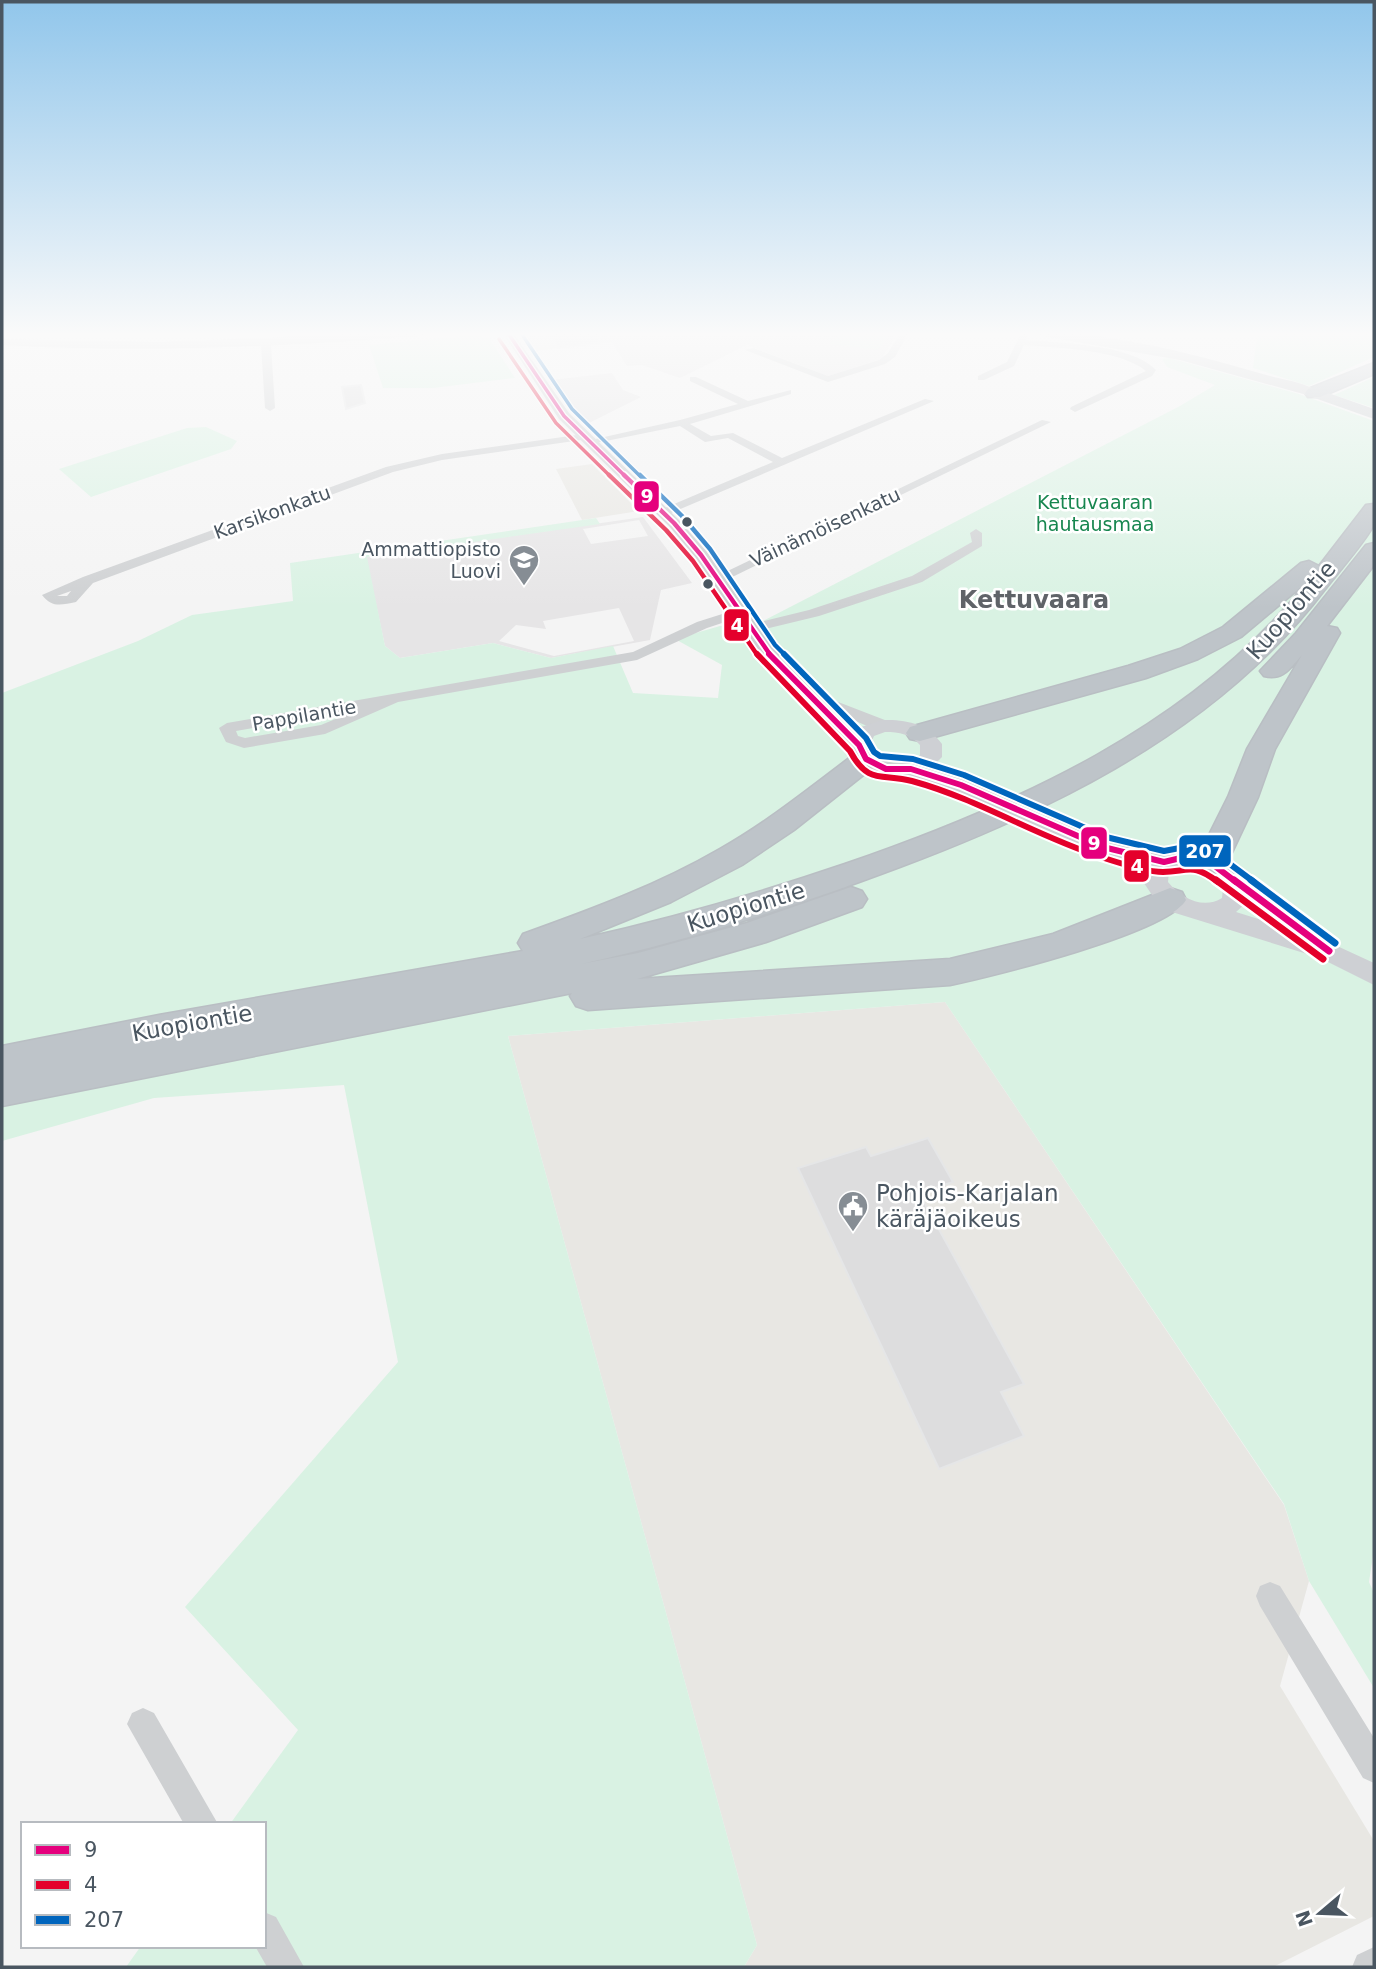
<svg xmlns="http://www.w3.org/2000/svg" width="1376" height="1969" viewBox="0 0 1376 1969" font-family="'DejaVu Sans',sans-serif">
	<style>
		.commercial { fill: #e8e7e3 }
		.education { fill: #e6e5e6; fill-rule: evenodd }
		.green { fill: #d9f2e3 }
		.building { fill: #ddddde; stroke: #e5e6e7; stroke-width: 2 }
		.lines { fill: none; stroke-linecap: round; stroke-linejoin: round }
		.motorway-casing { stroke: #b9bec3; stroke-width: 3 }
		.minor { fill: #ced0d2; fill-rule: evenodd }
		.tertiary { fill: #ced0d2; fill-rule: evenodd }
		.secondary { fill: #ced0d4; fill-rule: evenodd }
		.primary { fill: #caced1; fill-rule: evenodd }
		.motorway { fill: #bec4c9; fill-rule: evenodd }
		.secondary-bridge { stroke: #ced0d4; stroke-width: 21 }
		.bus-1-far3-casing { stroke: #fff; stroke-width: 6 }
		.bus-1-far2-casing { stroke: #fff; stroke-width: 8 }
		.bus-1-far1-casing { stroke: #fff; stroke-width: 10 }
		.bus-1-casing { stroke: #fff; stroke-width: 12 }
		.bus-2-far3-casing { stroke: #fff; stroke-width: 6 }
		.bus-2-far2-casing { stroke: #fff; stroke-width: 8 }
		.bus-2-far1-casing { stroke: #fff; stroke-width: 10 }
		.bus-2-casing { stroke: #fff; stroke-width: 12 }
		.bus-3-far3-casing { stroke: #fff; stroke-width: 6 }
		.bus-3-far2-casing { stroke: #fff; stroke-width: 8 }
		.bus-3-far1-casing { stroke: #fff; stroke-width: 10 }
		.bus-3-casing { stroke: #fff; stroke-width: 12 }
		.bus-1-far3 { stroke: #e5007d; stroke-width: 3.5 }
		.bus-1-far2 { stroke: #e5007d; stroke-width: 4.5 }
		.bus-1-far1 { stroke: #e5007d; stroke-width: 6 }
		.bus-1 { stroke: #e5007d; stroke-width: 7 }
		.bus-2-far3 { stroke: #e4002b; stroke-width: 3.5 }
		.bus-2-far2 { stroke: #e4002b; stroke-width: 4.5 }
		.bus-2-far1 { stroke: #e4002b; stroke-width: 6 }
		.bus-2 { stroke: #e4002b; stroke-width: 7 }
		.bus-3-far3 { stroke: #0065bd; stroke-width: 3.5 }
		.bus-3-far2 { stroke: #0065bd; stroke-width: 4.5 }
		.bus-3-far1 { stroke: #0065bd; stroke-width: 6 }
		.bus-3 { stroke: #0065bd; stroke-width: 7 }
		.bus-dot { fill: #4a5661; stroke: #fff; stroke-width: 2.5 }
		.labels { text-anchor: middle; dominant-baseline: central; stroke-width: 5; stroke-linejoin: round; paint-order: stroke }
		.far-park-label { font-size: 19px; fill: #17864f; stroke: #fff }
		.far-street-label { font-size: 19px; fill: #4a5661; stroke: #fff }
		.far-poi-label { font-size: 19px; fill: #4a5661; stroke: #fff; text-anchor: end }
		.street-label { font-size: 23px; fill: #4a5661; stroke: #fff }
		.poi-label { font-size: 23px; fill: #4a5661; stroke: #fff; text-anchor: start }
		.far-district-label { font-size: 24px; font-weight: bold; fill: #5f6368; stroke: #fff }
		.line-badge { stroke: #fff; stroke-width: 2.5 }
		.badge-label { font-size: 19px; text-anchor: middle; font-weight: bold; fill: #fff }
	</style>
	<rect width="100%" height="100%" fill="#f4f4f4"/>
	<path class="commercial" d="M528,333H606L612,342L535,351L526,336Z
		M592,464L639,511L582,520L556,469Z
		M945,1002L1284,1505L1309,1581L1280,1686L1374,1841V1916L1273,1967H744L757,1945L508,1036Z"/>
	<path class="education" d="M606,333H898L881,359L828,376L747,345L680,378L642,365L627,366Z
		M612,373L623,390L641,397L585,425L560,397L551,380Z
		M643,517L692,583L661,590L650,640L551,658L493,643L400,658L385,646L366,557ZM639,520L648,536L591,544L583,529ZM619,608L634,641L554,656L499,641L516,625L546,629L543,621Z"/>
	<path class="green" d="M839,333H890L878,350L830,344Z
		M1284,333H1374V357L1309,386L1253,368L1257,336Z
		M475,335L489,338L515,378L433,388H383L369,345Z
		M1169,358L1299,394L1374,421V1549L1369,1582L1374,1593V1688L1309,1581L1284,1504L945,1002L508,1036L757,1945L744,1967H126L141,1946H264V1824H230L298,1730L185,1607L398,1362L344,1085L154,1098L2,1141V693L138,641L192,615L293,601L290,563L596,518L600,524L367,557L385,646L400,658L493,643L551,658L613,646L633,693L718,698L722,665L675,639L720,626L763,621L1180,406L1215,385L1167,367L1162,359Z
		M1374,377V408L1334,395Z
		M206,427L237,441L231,449L91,497L59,469L187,428Z"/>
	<path class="building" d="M549,333H599V343L558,348Z
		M361,385L365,403L346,409L342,387Z
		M928,1138L953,1182L919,1193L1024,1384L1001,1392L1024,1436L939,1469L798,1168L866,1147L871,1156Z"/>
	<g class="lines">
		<g class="motorway-casing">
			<path id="motorway" d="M1374,363V374L1320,397H1308L1305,393L1308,389Z
				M1374,504C1374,509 1376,519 1374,524C1369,537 1336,575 1326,588C1212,739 1033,820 859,882C768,915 676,943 581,964L638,953L747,923L851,887L862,891L867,899L862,907L766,942L637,979L950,959L1053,934L1170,888L1182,892L1186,900C1167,933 993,976 950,985L588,1010L576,1006L570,996L572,993L2,1106V1046L159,1015L523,951L518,943L523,934C590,910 658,885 720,849C768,822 812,786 856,753L866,750L876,753L880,759L876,765L794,830L742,865L671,902L580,939C670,919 757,894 845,864C1016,805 1193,726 1308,581L1241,637L1198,659L1146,678L920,741L910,739L906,733L910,727L1128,666L1180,649L1223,627L1301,563L1309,561L1319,566L1366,505Z
				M1374,543V565L1327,626L1337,628L1340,633L1275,749L1258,797L1227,863L1222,871L1211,874L1200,871L1195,863L1228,797L1247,749L1302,655C1290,668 1283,681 1264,676L1260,671L1296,633L1366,545Z"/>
		</g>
		<path class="minor" d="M900,333H908L895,357L885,364L828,382L745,350L753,348L828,376L879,360L888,353Z
			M1021,333H1029L1026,340C1061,343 1131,344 1156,370L1152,376L1075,412L1070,409L1071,407L1146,371C1119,349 1058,348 1024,345L1014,366L984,380H978V376L1007,362Z
			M266,342L271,345L275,408L270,411L265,408L261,345Z
			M690,377H696L748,401L791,390V394L690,424L711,436L733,433L782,458L925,399L934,401L664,516L658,512L660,510L773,462L728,438L705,442L680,426L596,443L591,440L680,420L738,404L690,381Z
			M1042,420L1051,422L722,582L717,583L711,579Z
			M584,434L589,437L588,439L442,460L393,472L93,583L76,602C61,605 52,608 42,595L83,577L386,467L442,454ZM71,591L67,596H57Z
			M976,529L982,533V546L922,582L819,616L749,633L742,629L744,626L809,610L912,576L972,542L970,533Z
			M738,609L745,613L743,616L707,628L637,660L398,702L325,734L244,748L226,742L219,728L227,723L633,652L697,622ZM357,710L321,725L245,738L238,736L236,731Z
			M1270,1582L1280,1586L1374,1738V1783L1363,1778L1260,1606L1256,1596L1260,1586Z
			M143,1708L154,1713L218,1824H184L127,1724L132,1713Z
			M264,1912L276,1917L304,1967H267L255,1946H264Z
			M1374,1947V1967H1352L1357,1955Z"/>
		<path class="tertiary" d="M377,333H426L420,336C281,347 141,353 2,345V339L159,342Z
			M503,333H513L569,413L679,520L707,552L773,648L820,695L890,722L893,726L890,730H876L840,714L869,745L866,749H852L761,656L695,557L669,526L559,419Z
			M1036,333C1108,330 1200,356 1270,376C1285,380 1308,383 1320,393L1314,397L1180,360L1042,336Z"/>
		<path class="secondary" d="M883,720C906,719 928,724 942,744V757L931,768L969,780L972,785L969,790L961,792L910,776L891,777L872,772L856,759L848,745L858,728ZM885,732C900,732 910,734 920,745V755C904,769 879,765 870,745L874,736Z
			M1091,835L1163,854L1185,849L1216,857L1321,932L1324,940L1374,963V985L1320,958L1172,912L1154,898L1144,883L1146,865L1083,849L1079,843L1083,837ZM1178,866C1197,864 1212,873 1223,888L1222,898C1203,910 1181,898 1168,882L1169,871ZM1246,903L1274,924L1236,912Z"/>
		<path class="primary" d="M1314,388L1374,409V419L1309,396L1306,393L1309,390Z"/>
		<use href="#motorway" class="motorway"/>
		<path class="secondary-bridge" d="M961,785L1091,843"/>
		<g class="bus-1-far3-casing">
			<path id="bus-1-far3" d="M508,333L564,416L626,477"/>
		</g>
		<g class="bus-1-far2-casing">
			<path id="bus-1-far2" d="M624,475L674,523L701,555L771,656"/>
		</g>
		<g class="bus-1-far1-casing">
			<path id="bus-1-far1" d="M769,654L859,745L866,759L886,769H911L961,785L1103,847L1164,862L1185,857L1211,863L1236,882"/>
		</g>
		<g class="bus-1-casing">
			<path id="bus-1" d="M1234,880L1329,951"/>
		</g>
		<g class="bus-2-far3-casing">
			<path id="bus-2-far3" d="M499,339L556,423L611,477"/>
		</g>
		<g class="bus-2-far2-casing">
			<path id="bus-2-far2" d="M609,475L666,530L693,561L758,656"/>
		</g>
		<g class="bus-2-far1-casing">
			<path id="bus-2-far1" d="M757,654L850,751C868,785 882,773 912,781C978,799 1036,836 1101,857C1116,862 1147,872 1163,872C1190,871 1193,863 1218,882"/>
		</g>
		<g class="bus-2-casing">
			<path id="bus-2" d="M1216,880L1323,959"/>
		</g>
		<g class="bus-3-far3-casing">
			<path id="bus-3-far3" d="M521,333L572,409L641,477"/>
		</g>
		<g class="bus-3-far2-casing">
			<path id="bus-3-far2" d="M640,475L682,516L710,549L775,645L786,656"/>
		</g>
		<g class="bus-3-far1-casing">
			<path id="bus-3-far1" d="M784,654L866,738L874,752L880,756L913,759L964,775L1106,837L1164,851L1185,847L1215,853L1254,882"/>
		</g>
		<g class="bus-3-casing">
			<path id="bus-3" d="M1251,880L1335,943"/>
		</g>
		<use href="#bus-1-far3" class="bus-1-far3"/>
		<use href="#bus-1-far2" class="bus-1-far2"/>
		<use href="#bus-1-far1" class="bus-1-far1"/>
		<use href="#bus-1" class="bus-1"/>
		<use href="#bus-2-far3" class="bus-2-far3"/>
		<use href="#bus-2-far2" class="bus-2-far2"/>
		<use href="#bus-2-far1" class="bus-2-far1"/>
		<use href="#bus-2" class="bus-2"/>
		<use href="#bus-3-far3" class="bus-3-far3"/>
		<use href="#bus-3-far2" class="bus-3-far2"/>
		<use href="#bus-3-far1" class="bus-3-far1"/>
		<use href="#bus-3" class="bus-3"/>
	</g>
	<linearGradient id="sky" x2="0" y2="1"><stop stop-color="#91c6eb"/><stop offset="0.55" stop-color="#fafafa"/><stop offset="1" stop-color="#fafafa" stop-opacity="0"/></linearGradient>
	<rect width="1376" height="608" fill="url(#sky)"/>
	<defs>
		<g id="school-pin" transform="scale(1.575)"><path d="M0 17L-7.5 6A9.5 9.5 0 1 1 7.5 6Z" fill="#868d94" stroke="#fff"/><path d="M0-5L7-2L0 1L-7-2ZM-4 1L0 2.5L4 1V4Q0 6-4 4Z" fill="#fff"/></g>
		<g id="civic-pin" transform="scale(1.575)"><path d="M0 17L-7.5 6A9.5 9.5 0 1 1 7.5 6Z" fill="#868d94" stroke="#fff"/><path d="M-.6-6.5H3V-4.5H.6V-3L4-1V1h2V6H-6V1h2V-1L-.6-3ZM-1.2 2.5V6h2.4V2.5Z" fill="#fff"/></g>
	</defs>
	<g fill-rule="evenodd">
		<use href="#school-pin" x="524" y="560"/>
		<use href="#civic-pin" x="853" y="1206"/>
	</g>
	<g class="bus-dot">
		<circle cx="687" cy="522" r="6"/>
		<circle cx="708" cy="584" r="6"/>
	</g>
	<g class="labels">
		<g class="far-park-label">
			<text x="1095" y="502">Kettuvaaran<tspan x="1095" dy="22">hautausmaa</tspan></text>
		</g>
		<g class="far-street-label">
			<text transform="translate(272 512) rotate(-20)">Karsikonkatu</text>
			<text transform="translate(825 527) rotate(-25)">Väinämöisenkatu</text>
			<text transform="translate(304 715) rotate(-10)">Pappilantie</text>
		</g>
		<g class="far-poi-label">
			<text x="501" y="549">Ammattiopisto<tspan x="501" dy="22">Luovi</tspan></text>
		</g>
		<g class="street-label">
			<text transform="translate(1291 610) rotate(-49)">Kuopiontie</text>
			<text transform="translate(746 907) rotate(-17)">Kuopiontie</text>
			<text transform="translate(192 1023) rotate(-10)">Kuopiontie</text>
		</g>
		<g class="poi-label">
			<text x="876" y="1193">Pohjois-Karjalan<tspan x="876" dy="26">käräjäoikeus</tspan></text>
		</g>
		<g class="far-district-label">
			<text x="1034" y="600">Kettuvaara</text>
		</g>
	</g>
	<g class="line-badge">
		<rect x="633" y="480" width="27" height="33" rx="7" fill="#e5007d"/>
		<rect x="723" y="608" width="27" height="34" rx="7" fill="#e4002b"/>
		<rect x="1080" y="826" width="28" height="34" rx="7" fill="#e5007d"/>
		<rect x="1178" y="834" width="54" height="34" rx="7" fill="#0065bd"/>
		<rect x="1123" y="849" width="27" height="34" rx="7" fill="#e4002b"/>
	</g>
	<g class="badge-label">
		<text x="647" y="503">9</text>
		<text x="737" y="632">4</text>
		<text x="1094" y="850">9</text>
		<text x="1205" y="858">207</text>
		<text x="1137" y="873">4</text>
	</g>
	<rect width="1376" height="1969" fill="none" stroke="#4a5661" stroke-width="7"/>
	<rect x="21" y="1822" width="245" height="126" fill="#ffffff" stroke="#b7bbc0" stroke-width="2"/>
	<rect x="35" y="1845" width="35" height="10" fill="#e5007d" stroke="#b7bbc0" stroke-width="2"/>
	<text x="84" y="1857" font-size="21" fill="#4a5661">9</text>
	<rect x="35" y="1880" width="35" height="10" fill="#e4002b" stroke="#b7bbc0" stroke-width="2"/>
	<text x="84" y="1892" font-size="21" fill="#4a5661">4</text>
	<rect x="35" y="1915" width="35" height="10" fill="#0065bd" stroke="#b7bbc0" stroke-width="2"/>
	<text x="84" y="1927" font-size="21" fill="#4a5661">207</text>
	<g transform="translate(1320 1913) rotate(251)" stroke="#ffffff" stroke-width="5" paint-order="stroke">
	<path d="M0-5L12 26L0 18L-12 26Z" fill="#4a5661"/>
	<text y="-10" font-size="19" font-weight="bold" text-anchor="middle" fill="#4a5661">N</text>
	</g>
</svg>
